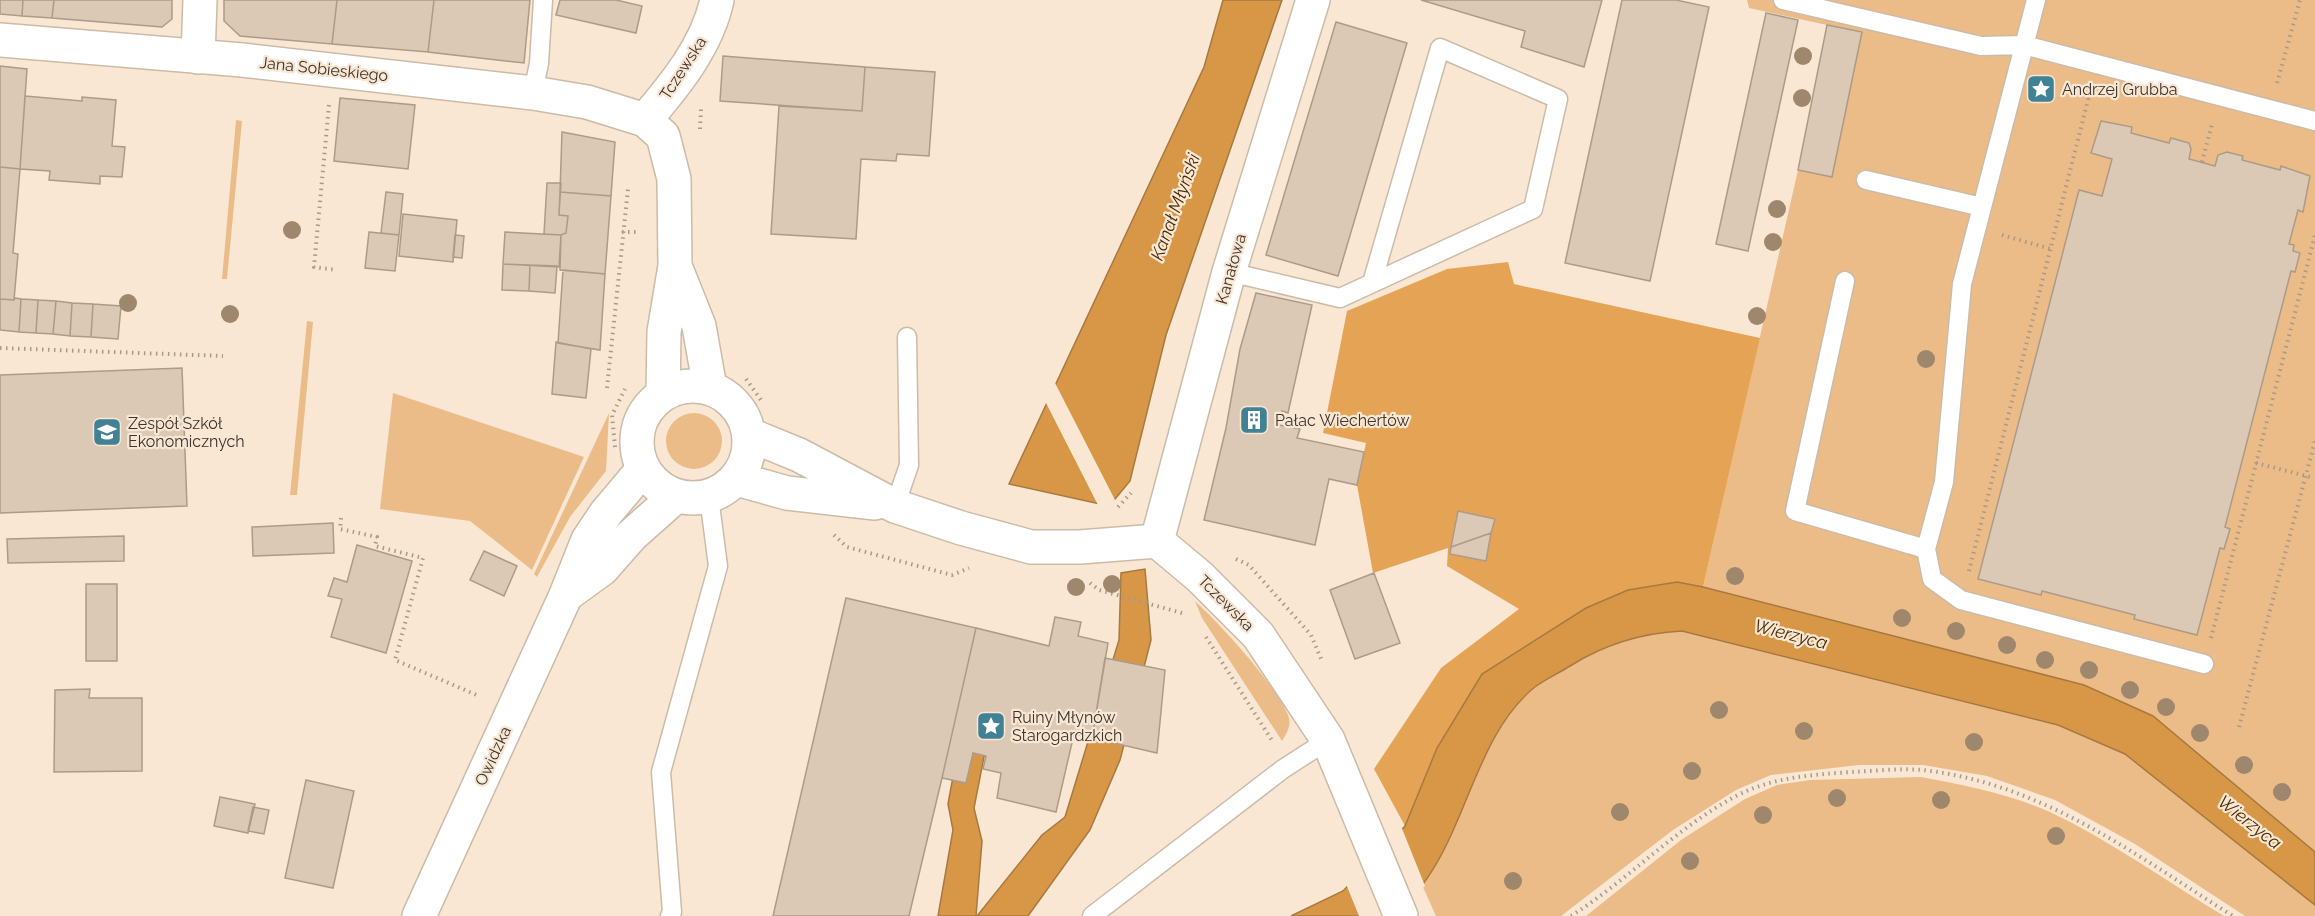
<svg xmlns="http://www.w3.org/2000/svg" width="2315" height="916" viewBox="0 0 2315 916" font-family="Raleway,sans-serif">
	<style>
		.green { fill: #ebbc87 }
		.forest { fill: #e5a455 }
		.water { fill: #d79747; stroke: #a8793f; stroke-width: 1.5 }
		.pier { fill: #f9e7d3 }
		.building { fill: #dbc9b6; stroke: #ab9b88; stroke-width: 1.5 }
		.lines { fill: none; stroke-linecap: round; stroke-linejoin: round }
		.service-casing { stroke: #ccbba8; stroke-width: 21 }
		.minor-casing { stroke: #ccbba8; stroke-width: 36 }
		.tertiary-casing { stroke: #ccbba8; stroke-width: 36 }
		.path { stroke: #a79a8b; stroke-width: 4; stroke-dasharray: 1.5 4.5; stroke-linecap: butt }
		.service { stroke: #fff; stroke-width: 18 }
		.minor { stroke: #fff; stroke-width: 33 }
		.tertiary { stroke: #fff; stroke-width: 33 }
		.tree { fill: #9e876c }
		.labels { text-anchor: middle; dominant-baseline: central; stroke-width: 4.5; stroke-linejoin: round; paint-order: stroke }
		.street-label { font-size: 16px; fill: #3a342c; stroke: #f9e7d3 }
		.poi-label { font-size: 16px; fill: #3a342c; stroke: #f9e7d3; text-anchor: start }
		.water-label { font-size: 18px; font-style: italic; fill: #462c09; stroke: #f9e7d3 }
	</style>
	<rect width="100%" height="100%" fill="#f9e7d3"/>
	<path class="green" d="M1747,0H2315V852L2153,716L2084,685L1703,587L1798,170L1827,25L1749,8Z
		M236,120L242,121L227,279H222Z
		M307,321L313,322L297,495H290Z
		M393,393L584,457L532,570L470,521L380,509Z
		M609,413L606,471L570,517L537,577L534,574Z
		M666 441a28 28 0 1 1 56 0a28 28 0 1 1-56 0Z
		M1195,601C1220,624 1276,685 1288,715C1292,725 1287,733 1282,741L1202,618Z
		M1682,631L2057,725L2125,754L2315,905V916H2245L2135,844L2055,800L1987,776L1923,765H1859L1771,775L1736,790L1673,830L1561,916H1436L1422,885C1431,869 1442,853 1450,837C1474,788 1491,724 1535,688C1546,679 1559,673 1570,666C1605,644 1641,633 1682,631Z
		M1921,777C1965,785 2009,794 2050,812C2111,841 2166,881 2224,916H1586L1681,840L1745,799L1777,785L1810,780Z"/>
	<path class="forest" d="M1508,262L1514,284L1760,338L1703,587L1677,582L1437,748L1405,826L1374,769L1441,668L1519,609L1447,566L1448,548L1373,573L1357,485L1366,443L1323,433L1347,311L1447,269Z"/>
	<path class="water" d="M1223,0H1282L1166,335L1130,481L1115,499L1100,504L1009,484L1204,67Z
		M1145,569L1151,640L1120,760L1090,830L1028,916H977L1042,835L1065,817L1119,640L1121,573Z
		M1677,582L1703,587L2084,685L2153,716L2315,852V905L2125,754L2058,725L1682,631C1641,633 1605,644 1570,666C1559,673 1546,679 1535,687C1477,734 1467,826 1423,884C1414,896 1400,906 1390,916H1291L1343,891L1405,826L1437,748L1482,674L1586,608L1628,590Z
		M979,635L1007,639L974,808L982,841L976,916H938L953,830L948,804Z"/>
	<path class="pier" d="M1054,381L1115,500L1099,507L1045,401Z
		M1401,826L1425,886L1394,916H1359L1346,884Z"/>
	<path class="building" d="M0,0H23L22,16L0,14Z
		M23,0H54L52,18L22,16Z
		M54,0H172V19L162,27L52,18Z
		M224,0H337L332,44L240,36L224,21Z
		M337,0H434L428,52L332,44Z
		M434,0H530L524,63L428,52Z
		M560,0H616L642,6L636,33L556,15Z
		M1421,0H1602L1584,67L1521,47L1525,31Z
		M1622,0H1676L1709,7L1650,281L1565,263Z
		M1766,13L1798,20L1748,251L1716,244Z
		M1336,22L1407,43L1338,276L1266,255Z
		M1827,25L1862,32L1832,177L1798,170Z
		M723,56L865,67L862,111L720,101Z
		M0,66L27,69L20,169L0,167Z
		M865,67L935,72L929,156L897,154L896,161L861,159L856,239L771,234L779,106L862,111Z
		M25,96L82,101V97L116,100L112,146L125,147L122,177L100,176V184L49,180L50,171L20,169Z
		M340,98L415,105L408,169L334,161Z
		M2101,121L2132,127L2131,133L2169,143L2171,138L2189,143L2191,149L2189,159L2215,166L2218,155L2227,152L2243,156L2242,160L2280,170L2281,166L2310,176L2303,212L2298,210L2289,244L2294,245L2293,251L2300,253L2295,272L2291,271L2225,527L2230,529L2224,549L2220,548L2197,635L2134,619L2135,615L2042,591L2041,595L1978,579L2079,190L2102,196L2112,159L2091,153Z
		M562,132L615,142L611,196L560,192Z
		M0,167L20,169L13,253L18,254L14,300L0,299Z
		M547,183H561L559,215L568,216L566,233L561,235L544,234Z
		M386,192L403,194L399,235L381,233Z
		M560,192L611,196L605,274L560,270L561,235L566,233L568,216L559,215Z
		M403,214L457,220L453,262L399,256Z
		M369,232L399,235L395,271L365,268Z
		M505,232L561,235L559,267L503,264Z
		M455,235L464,236L462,258L453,257Z
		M503,264L530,265L529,291L502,290Z
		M530,265L557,266L555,293L529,291Z
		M563,270L605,274L600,350L558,343Z
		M1256,293L1312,305L1288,413L1282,411L1279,425L1300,429L1297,438L1364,452L1357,485L1329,479L1315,545L1204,520L1226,428L1240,349Z
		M15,298L21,299L19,332L0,330V299L14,300Z
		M21,299L38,300L36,333L19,332Z
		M38,300L56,301L53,334L36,333Z
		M56,301L72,303L70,336L53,334Z
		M72,303L93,304L91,337L70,336Z
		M93,304L121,306L118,339L91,337Z
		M556,342L591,349L586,398L552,394Z
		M182,368L187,506L0,513V375Z
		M1458,511L1495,519L1491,533L1451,547Z
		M333,523L334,553L253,556L252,527Z
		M1491,533L1486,561L1450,554L1451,547Z
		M124,536V561L8,563L7,539Z
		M357,545L412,561L386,653L331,637L342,599L328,596L334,578L347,582Z
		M484,551L517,566L504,596L470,580Z
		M1374,573L1400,643L1355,659L1330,590Z
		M86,584H117V661H86Z
		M846,598L976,628L942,778L909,916H773Z
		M1055,617L1081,622L1078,636L1108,643L1092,738L1074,734L1056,812L997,798L1001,773L983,769L986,756L973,753L966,783L942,778L976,628L1049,646Z
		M1105,658L1165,670L1157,753L1092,738Z
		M90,689L89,698H142V771L54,772L55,690Z
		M306,780L354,791L333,888L285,878Z
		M220,797L255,804L248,833L214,826Z
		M253,807L269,810L264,834L248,831Z"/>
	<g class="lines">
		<g class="service-casing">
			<path id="service" d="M1783,0L1981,46L2024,45L2315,121
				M533,93L539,63L543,0
				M1866,180L1982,207
				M1229,272L1340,298L1533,209L1558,99L1440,48L1372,283
				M1845,281L1795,511L1926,549L1944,482L1962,284L2036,0
				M895,506L909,465L907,337
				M1926,549L1932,579L1961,600L2204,664
				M670,916L672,912L661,772L718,566L709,497
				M1092,916L1283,769L1328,740"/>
		</g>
		<g class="minor-casing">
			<path id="minor" d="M198,57L200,0
				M645,120C675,85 707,46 717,0
				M566,595L602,569L631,536L676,496
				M419,916L566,595L588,540L606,513L643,469"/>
		</g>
		<g class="tertiary-casing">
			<path id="tertiary" d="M0,40L242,60L533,93L587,102L645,120L663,136L674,179L675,266L664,332L663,394
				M675,266L699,326L710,388
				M637 442a56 56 0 1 1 112 0a56 56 0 1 1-112 0Z
				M750,435L799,455L895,506L961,528L1031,547H1080L1157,541L1200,577L1258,635L1328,740L1401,916
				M737,479L787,493L875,503
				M1157,541L1229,272L1313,0"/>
		</g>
		<path class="path" d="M2277,83L2300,0
			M329,105L314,267L336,270
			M700,129L701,109
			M2202,162L2212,124
			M622,232H639
			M2002,235L2051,249
			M0,348L223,356
			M746,379L761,400
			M607,388L628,189
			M615,447L612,415L625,389
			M2256,463L2314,478
			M1118,507L1131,493
			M341,518L340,529L377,537L375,546L423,558L395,660L479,696
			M834,535L847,547L952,575L969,568
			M1236,559L1249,565L1311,635L1322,661
			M1969,571L2090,92
			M1090,583L1099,590L1182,613
			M1206,637L1273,742
			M2211,638L2315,235
			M2239,727L2315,441
			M1571,916C1628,880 1676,828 1736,796C1773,777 1810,775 1851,772C1874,771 1900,768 1923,770C2043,784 2134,854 2233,916"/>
		<use href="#service" class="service"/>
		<use href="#minor" class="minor"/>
		<use href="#tertiary" class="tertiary"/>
	</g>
	<g class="tree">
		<circle cx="1803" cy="56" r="9"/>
		<circle cx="1802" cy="98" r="9"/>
		<circle cx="1777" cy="209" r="9"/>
		<circle cx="292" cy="230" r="9"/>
		<circle cx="1773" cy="242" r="9"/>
		<circle cx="128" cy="303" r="9"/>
		<circle cx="230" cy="314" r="9"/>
		<circle cx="1757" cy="316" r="9"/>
		<circle cx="1926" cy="359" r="9"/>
		<circle cx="1735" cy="576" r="9"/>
		<circle cx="1112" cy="584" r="9"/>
		<circle cx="1076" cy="587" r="9"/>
		<circle cx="1902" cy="618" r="9"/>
		<circle cx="1956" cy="631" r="9"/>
		<circle cx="2007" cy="645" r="9"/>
		<circle cx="2045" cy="660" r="9"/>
		<circle cx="2089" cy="670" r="9"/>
		<circle cx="2130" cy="690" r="9"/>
		<circle cx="2166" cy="707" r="9"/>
		<circle cx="1719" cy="710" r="9"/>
		<circle cx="1804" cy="731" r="9"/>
		<circle cx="2200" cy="733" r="9"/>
		<circle cx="1974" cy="742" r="9"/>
		<circle cx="2244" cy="765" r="9"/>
		<circle cx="1692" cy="771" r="9"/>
		<circle cx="2282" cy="792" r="9"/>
		<circle cx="1837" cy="798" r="9"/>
		<circle cx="1941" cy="800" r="9"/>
		<circle cx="1620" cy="812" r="9"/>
		<circle cx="1763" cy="815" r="9"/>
		<circle cx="2056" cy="836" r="9"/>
		<circle cx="1690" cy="861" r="9"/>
		<circle cx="1513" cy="881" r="9"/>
	</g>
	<defs>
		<g id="sight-square" transform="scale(1.5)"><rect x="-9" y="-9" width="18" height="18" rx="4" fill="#408194" stroke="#f9e7d3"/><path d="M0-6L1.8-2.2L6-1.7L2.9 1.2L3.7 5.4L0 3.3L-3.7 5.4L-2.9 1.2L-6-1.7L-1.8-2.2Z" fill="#fff"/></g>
		<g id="building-square" transform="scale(1.5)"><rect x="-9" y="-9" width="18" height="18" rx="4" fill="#408194" stroke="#f9e7d3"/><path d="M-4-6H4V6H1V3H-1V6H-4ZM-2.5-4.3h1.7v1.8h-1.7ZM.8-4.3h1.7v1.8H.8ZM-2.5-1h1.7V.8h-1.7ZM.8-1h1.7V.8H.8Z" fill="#fff"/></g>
		<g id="school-square" transform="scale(1.5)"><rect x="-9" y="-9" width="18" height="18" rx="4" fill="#408194" stroke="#f9e7d3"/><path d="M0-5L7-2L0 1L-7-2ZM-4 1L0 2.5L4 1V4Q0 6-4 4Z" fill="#fff"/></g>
	</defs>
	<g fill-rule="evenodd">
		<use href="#sight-square" x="2041" y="89"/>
		<use href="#building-square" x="1254" y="420"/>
		<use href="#school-square" x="107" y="432"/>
		<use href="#sight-square" x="991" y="726"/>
	</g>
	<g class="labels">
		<g class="street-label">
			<text transform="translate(683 68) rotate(-57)">Tczewska</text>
			<text transform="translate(324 69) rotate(6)">Jana Sobieskiego</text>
			<text transform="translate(1231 269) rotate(-74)">Kanałowa</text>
			<text transform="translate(1226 603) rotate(45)">Tczewska</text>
			<text transform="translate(493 756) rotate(-65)">Owidzka</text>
		</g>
		<g class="poi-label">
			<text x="2062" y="89">Andrzej Grubba</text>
			<text x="1275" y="420">Pałac Wiechertów</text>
			<text x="128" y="423">Zespół Szkół<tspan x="128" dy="18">Ekonomicznych</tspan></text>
			<text x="1012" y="717">Ruiny Młynów<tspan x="1012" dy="18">Starogardzkich</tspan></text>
		</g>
		<g class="water-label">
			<text transform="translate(1175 207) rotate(-70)">Kanał Młyński</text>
			<text transform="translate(1791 634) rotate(14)">Wierzyca</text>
			<text transform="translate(2250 822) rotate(38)">Wierzyca</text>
		</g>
	</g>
</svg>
